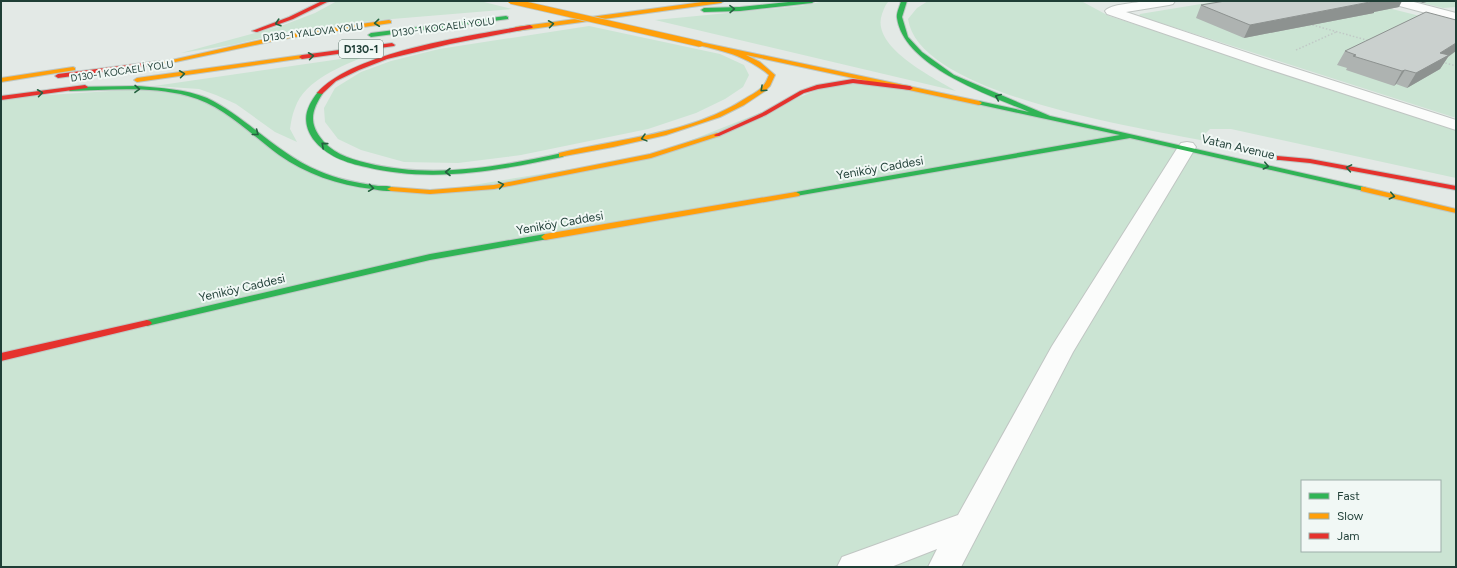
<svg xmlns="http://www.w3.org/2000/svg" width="1457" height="568" viewBox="0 0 1457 568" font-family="Figtree,sans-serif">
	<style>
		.green { fill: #cbe4d3; fill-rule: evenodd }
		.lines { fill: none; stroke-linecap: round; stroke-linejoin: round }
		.street-casing { stroke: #c0c6c3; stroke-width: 2 }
		.fast-casing { stroke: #bec7c4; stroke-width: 2 }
		.slow-casing { stroke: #bec7c4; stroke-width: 2 }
		.jam-casing { stroke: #bec7c4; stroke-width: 2 }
		.path { stroke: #c0c9c6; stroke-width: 1.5; stroke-dasharray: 1.5 2; stroke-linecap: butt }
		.street { fill: #fbfcfb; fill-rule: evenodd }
		.fast { fill: #30b455; fill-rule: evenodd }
		.slow { fill: #ff9f0a; fill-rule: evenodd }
		.jam { fill: #e5322d; fill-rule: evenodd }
		.slow-bridge-casing { stroke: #bec7c4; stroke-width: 7; stroke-linecap: butt }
		.slow-bridge { stroke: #ff9f0a; stroke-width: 5.5 }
		.wall { fill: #aeb3b1 }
		.shaded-wall { fill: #8d9290 }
		.building { fill: #cad0ce; stroke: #8d9290 }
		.oneway { stroke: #24613f }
		.labels { text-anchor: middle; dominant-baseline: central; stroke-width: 4; stroke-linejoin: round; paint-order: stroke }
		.far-street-label { font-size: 10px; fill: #1f3e36; stroke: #f1f8f5 }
		.shield { fill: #f1f8f5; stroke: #5e766f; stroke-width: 1 }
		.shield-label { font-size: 11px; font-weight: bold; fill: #1f3e36 }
		.street-label { font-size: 12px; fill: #1f3e36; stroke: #f1f8f5 }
	</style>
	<rect width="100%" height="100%" fill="#e3e9e6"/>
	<path class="green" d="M337,1H480L512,9L380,20L322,27L286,32L232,45L181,53L281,26L315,13Z
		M825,1H889C885,5 884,9 882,14C870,47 934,78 956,91L655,20L801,6Z
		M928,1H1087L1083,2L1109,16L1456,128V178L1231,129H1210L1206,133L1205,141C1141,128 919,95 908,19L917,8Z
		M1219,1H1360L1456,25V118L1139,16L1140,14Z
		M1415,1H1456V7L1443,8Z
		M589,26L720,54L744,65L749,75L743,87L725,99L696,113L648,129L521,155L458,163L404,162L361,150L338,139L325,122L324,108L335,88L361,72L391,61L439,49Z
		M368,55C343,66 305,79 295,108C292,115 291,122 290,129L297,142L275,132L236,104L216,95L199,89L154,86Z
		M835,83L910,88L1456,211V567H1V98L142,89L202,98L326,177L430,192L651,156ZM1302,481H1440V551H1302Z"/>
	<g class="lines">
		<g class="street-casing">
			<path id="street" d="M1146,1H1175L1173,4L1169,5L1126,12L1272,61L1456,120V130L1262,67L1107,14L1105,11C1110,4 1136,3 1146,1Z
				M1390,1H1410L1456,13V21L1392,4Z
				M1187,142L1193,143L1196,147L1073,352L961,567H928L937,549L891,567H837L842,557L958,515L1052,346L1178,147L1181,143Z"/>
		</g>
		<g class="fast-casing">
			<path id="fast" d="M798,1H815L812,3L740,11L704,12L701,10L704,8L740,7Z
				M901,1H907L902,17L908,37L922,52L954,75L1050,116L1364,187L1368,189L1364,191L1130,138L796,196H793L792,194L796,192L1120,135L977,104V102L979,101L1029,112C990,95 904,67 897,18C896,13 900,6 901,1Z
				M506,16L508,17V19L371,37L368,35L371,33Z
				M138,86C161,88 185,89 207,98C247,117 277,154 319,171C337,179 357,183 378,186C383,186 391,185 395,189C390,193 378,190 372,189C338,185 306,174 279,155C250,134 223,105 188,96C150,86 108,90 70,91L67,89L70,87Z
				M318,92L323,93C313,108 308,121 320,137C330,152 349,159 367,163C432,179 498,167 562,153L566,155L562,157C497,171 431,183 366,167C346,163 326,156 313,139C301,121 306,107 318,92Z
				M545,234L549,237L548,239L430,260L147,326L142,323L147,320L430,254Z"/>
		</g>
		<g class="slow-casing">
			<path id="slow" d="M710,1H724L721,3L516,31L513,29L516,27Z
				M389,20L391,21V23L283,39L166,64L163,62L283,35Z
				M700,42L979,101L982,103L979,105L746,55L760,62L775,75L770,86L765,91L744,105L720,117L666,135L613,147L559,157V153C622,138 691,134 746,98C751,95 759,91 763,86C766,83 767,79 769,75C746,56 727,52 698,45V43Z
				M302,55L304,56V58L137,82L134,80L137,78Z
				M73,67L75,68V70L1,82V78Z
				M717,133L720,135L719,136L651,158L494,189L430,194L391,191L387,189L391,187L430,190L494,185L650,154Z
				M1361,187H1364L1456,209V213L1361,191Z
				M796,192L800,194L799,196L545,240L541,237L545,234Z"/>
		</g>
		<g class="jam-casing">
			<path id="jam" d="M322,1H329L293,19L257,32L252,31L289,17Z
				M530,25L533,27L532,28L450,44L387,59L359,70L336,81L322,94L317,93C353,51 475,35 530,25Z
				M392,43L395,45L394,46L302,59L299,57L302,55Z
				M159,61L161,62V64L58,78L55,76L58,74Z
				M853,79L910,86L913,88L910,90L853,83L818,89L804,93L766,115L719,136H715L714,135L762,113L800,91L817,85Z
				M85,85L88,87L87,88L1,100V96Z
				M1277,156L1310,159L1456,186V190L1310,163L1280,160H1277Z
				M147,320L150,321L152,323L150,325L1,361V353Z"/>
		</g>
		<path class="path" d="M1309,24L1370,41
			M1296,50L1336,32
			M1442,62L1456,66"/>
		<use href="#street" class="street"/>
		<use href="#fast" class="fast"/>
		<use href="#slow" class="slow"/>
		<use href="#jam" class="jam"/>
		<g class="slow-bridge-casing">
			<path id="slow-bridge" d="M511,1L700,44"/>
		</g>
		<use href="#slow-bridge" class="slow-bridge"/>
	</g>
	<path class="wall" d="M1416,1H1431L1422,3Z
		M1201,5L1399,7L1374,12V13L1244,38L1196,18Z
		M1345,51L1448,57L1440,69L1407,88L1396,84L1394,86L1346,70L1347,68L1337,65Z"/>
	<path class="shaded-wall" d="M1375,1H1402L1399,7L1374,12V13L1244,38L1250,25Z
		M1423,1H1431L1422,3Z
		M1456,43V51L1448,57L1440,69L1407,88L1416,73L1440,53Z
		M1405,70L1396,84L1394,86L1402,71Z"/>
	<path class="building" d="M1225,1H1375L1250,25L1201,5Z
		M1426,12L1456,20V43L1440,53L1449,55L1416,73L1405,70L1402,71L1353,56L1356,55L1345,51Z"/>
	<defs><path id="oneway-chevron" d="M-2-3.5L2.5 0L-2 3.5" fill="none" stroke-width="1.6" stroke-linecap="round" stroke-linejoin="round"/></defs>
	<g class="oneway">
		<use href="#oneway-chevron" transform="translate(732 9) rotate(-1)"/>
		<use href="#oneway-chevron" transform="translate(278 23) rotate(162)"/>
		<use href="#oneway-chevron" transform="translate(377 23) rotate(174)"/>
		<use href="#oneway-chevron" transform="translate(551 24) rotate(-8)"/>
		<use href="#oneway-chevron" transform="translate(311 56) rotate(-8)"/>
		<use href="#oneway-chevron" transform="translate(182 74) rotate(-8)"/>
		<use href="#oneway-chevron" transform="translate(137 89) rotate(1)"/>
		<use href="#oneway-chevron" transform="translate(763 89) rotate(137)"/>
		<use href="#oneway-chevron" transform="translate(40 93) rotate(-8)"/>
		<use href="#oneway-chevron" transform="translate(998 97) rotate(-157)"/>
		<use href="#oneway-chevron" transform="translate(256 133) rotate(38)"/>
		<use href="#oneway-chevron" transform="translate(644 138) rotate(165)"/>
		<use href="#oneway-chevron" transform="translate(324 145) rotate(-139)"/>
		<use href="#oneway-chevron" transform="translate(1266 166) rotate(13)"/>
		<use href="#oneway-chevron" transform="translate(1349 168) rotate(-170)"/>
		<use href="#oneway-chevron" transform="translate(448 172) rotate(180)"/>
		<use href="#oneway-chevron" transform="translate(501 185) rotate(-10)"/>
		<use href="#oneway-chevron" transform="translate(371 188) rotate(8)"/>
		<use href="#oneway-chevron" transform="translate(1392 196) rotate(13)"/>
	</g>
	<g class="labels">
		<g class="far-street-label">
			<text transform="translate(443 27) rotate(-7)">D130-1 KOCAELİ YOLU</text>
			<text transform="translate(313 32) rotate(-7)">D130-1 YALOVA YOLU</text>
			<text transform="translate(122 71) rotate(-8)">D130-1 KOCAELİ YOLU</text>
		</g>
		<rect class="shield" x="339" y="40" width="44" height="18" rx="3"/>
		<g class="shield-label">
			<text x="361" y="49">D130-1</text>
		</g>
		<g class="street-label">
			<text transform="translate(1238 147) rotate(13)">Vatan Avenue</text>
			<text transform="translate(880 168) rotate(-10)">Yeniköy Caddesi</text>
			<text transform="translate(560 223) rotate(-10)">Yeniköy Caddesi</text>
			<text transform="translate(242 288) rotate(-13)">Yeniköy Caddesi</text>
		</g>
	</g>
	<rect width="1457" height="568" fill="none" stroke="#1f3e36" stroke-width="4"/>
	<rect x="1301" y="480" width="140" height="72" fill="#f1f8f5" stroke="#9daea9"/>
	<rect x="1309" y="493" width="20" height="6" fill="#30b455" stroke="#9daea9"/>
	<text x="1337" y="500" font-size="12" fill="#1f3e36">Fast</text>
	<rect x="1309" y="513" width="20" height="6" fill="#ff9f0a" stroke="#9daea9"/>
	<text x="1337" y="520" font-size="12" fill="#1f3e36">Slow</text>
	<rect x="1309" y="533" width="20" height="6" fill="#e5322d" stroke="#9daea9"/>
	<text x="1337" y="540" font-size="12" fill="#1f3e36">Jam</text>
</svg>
